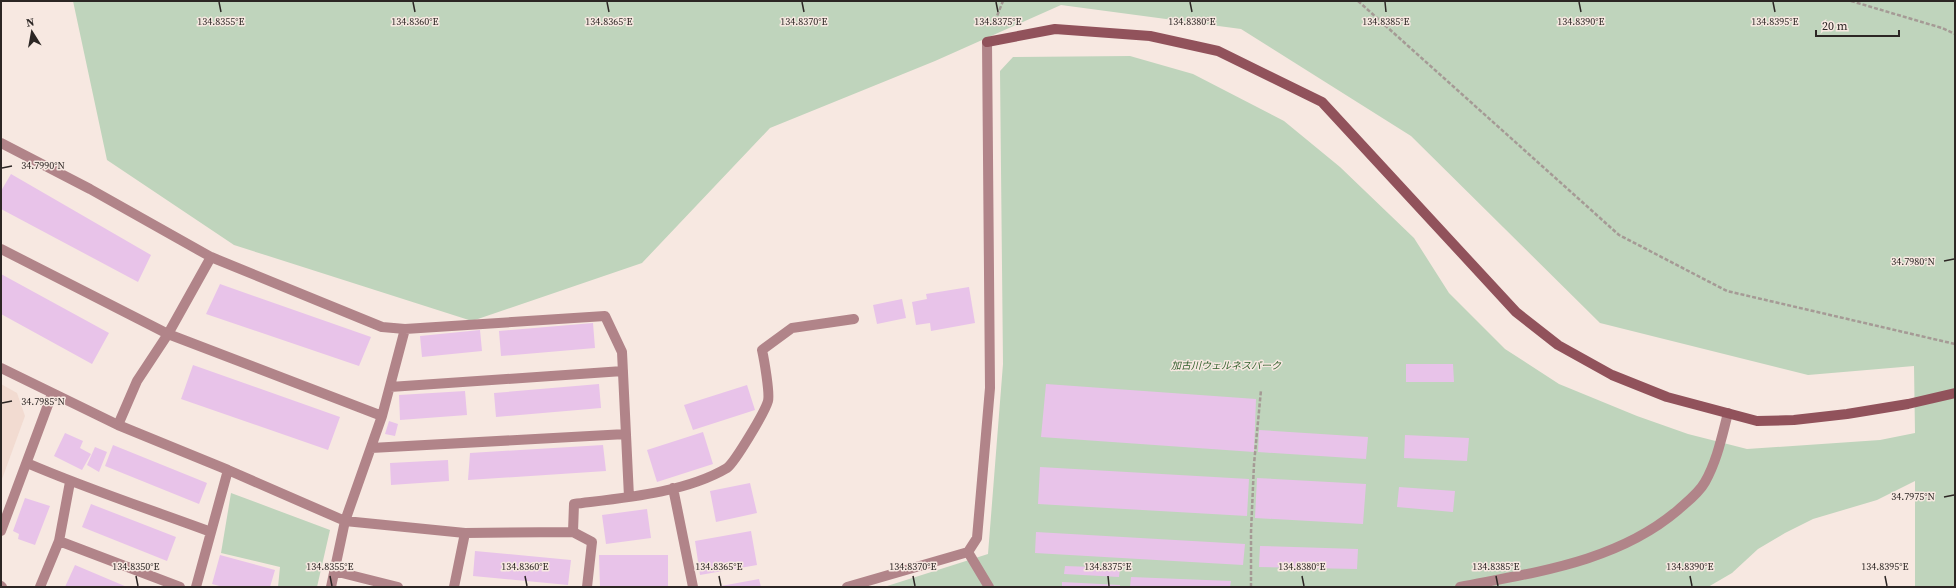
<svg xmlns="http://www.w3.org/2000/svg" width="1956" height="588" viewBox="0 0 1956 588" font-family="'Source Serif 4','Noto Sans JP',serif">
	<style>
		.built { fill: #f2dbd1 }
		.green { fill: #bfd4bc }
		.building { fill: #e8c3e9 }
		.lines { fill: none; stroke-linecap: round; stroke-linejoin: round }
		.path { stroke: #a59a95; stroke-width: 2.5; stroke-dasharray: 4 2; stroke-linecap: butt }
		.lane { stroke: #b18489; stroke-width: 10 }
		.street { stroke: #b18489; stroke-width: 10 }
		.secondary { stroke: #91525b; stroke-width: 10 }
		.ticks { fill: none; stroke: #2c2624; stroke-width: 1.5 }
		.labels { text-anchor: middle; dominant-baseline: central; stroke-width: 3; stroke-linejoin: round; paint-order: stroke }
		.park-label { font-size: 10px; font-style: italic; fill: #315f2b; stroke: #f7e8e1 }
		.ticks-label { font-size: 10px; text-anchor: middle; fill: #2c2624; stroke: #f7e8e1; stroke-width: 3; stroke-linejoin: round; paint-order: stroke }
	</style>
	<rect width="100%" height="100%" fill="#f7e8e1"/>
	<path class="built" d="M1,384L17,393L25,416L1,482Z"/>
	<path class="green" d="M73,1H1955V587H1915V481L1877,500L1813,519L1785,533L1758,549L1732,573L1708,587H884L988,554L1003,364L1000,71L1013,57L1130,56L1193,74L1284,121L1340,167L1414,238L1449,293L1505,349L1559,384L1637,416L1688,434L1747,449L1880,440L1915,433L1914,366L1808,375L1600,323L1411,136L1241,29L1061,5L935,61L770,128L642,263L472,321L234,245L107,160Z
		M231,493L330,530L317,587H278L280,567L221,553Z"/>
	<path class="building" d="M11,174L151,255L138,282L1,209V191Z
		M1,274L109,333L92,364L1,314Z
		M220,284L371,337L359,366L206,314Z
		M969,287L975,323L931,331L930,323L916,325L912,302L927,299L926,294Z
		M902,299L906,318L877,324L873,305Z
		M593,323L595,348L501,356L499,331Z
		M480,330L482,351L422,357L420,336Z
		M1406,364H1453L1454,382H1406Z
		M193,365L340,417L328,450L181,399Z
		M599,384L601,408L496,417L494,393Z
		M1046,384L1256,399L1254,452L1041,437Z
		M747,385L755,410L693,430L684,405Z
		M465,391L467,415L400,420L399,395Z
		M389,421L398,424L395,436L385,434Z
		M1259,430L1368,437L1366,459L1258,452Z
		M703,432L713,464L657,482L647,450Z
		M65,433L83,441L80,448L91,454L82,470L54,456Z
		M1405,435L1469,438L1467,461L1404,458Z
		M113,445L207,483L199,504L105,466Z
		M603,445L606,471L468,480L470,453Z
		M95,447L107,452L99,472L87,465Z
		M448,460L449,481L391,485L390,463Z
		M1040,467L1249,479L1247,516L1038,504Z
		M1257,478L1366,484L1363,524L1255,518Z
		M750,483L757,513L716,522L710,491Z
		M1399,487L1455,491L1453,512L1397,507Z
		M25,498L50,506L35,545L18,539L19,534L13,531Z
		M91,504L176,537L167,561L82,527Z
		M647,509L651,538L606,544L602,515Z
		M751,531L757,565L700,575L695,541Z
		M1036,532L1245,544L1243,565L1035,553Z
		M1260,546L1358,549L1357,569L1259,567Z
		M475,551L571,560L568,585L473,576Z
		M220,555L275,570L270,587H223L212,584Z
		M599,555H668V587H600Z
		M75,565L127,587H65Z
		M1065,566L1120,568L1119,577L1064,574Z
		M1131,577L1231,581L1230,587H1130Z
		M759,579L761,587H721V586Z
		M1062,582L1120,585V587H1062Z"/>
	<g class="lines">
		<path class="path" d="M1358,1L1619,235L1727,291L1955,344
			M1851,1L1942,28L1955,34
			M995,21L1003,1
			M1251,587V532L1254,464L1261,390"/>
		<path class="lane" d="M968,552L989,587
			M1460,587C1536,572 1617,562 1678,510C1687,502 1699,493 1705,482C1717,461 1722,436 1728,413"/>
		<path class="street" d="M1,143L90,189L211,257L382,327L405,329L605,316L622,352L629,497
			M1,249L168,334L382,416
			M1,368L118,425L228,470L345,521L465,533L573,532L574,504C622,498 685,493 727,468C735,462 765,412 768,401C770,393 764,359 762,350L792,328L854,319
			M390,387L623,371
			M118,425L137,381L168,334L211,257
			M371,448L626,434
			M27,463C87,489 149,509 211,532
			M673,488L693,587
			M1,531L52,394
			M573,532L592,542L587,587
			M59,541L180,587
			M334,571L398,587
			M1,586L2,587
			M40,587L59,541L70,482
			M196,587L228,470
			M331,587L345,521L382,416L405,329
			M454,587L465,533
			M847,587L968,552L977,538L990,388L987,42"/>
		<path class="secondary" d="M987,42L1055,29L1150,36L1218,51L1322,102L1516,312L1558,345L1612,375L1667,397L1757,421L1794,420L1847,414L1908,404L1955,393"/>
	</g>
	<path class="ticks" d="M219,2L221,12M413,2L415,12M607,2L609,12M802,2L804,12M996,2L998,12M1190,2L1192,12M1385,2L1386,12M1579,2L1581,12M1773,2L1775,12M2,168L12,166M1944,261L1954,259M2,403L12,401M1944,497L1954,495M136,576L138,586M330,576L332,586M525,576L527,586M719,576L721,586M913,576L915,586M1108,576L1109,586M1302,576L1304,586M1496,576L1498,586M1690,576L1692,586M1885,576L1887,586"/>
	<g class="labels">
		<g class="park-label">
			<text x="1226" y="365">加古川ウェルネスパーク</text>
		</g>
	</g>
	<g class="ticks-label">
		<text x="221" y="25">134.8355°E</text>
		<text x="415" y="25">134.8360°E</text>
		<text x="609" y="25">134.8365°E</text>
		<text x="804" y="25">134.8370°E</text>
		<text x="998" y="25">134.8375°E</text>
		<text x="1192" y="25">134.8380°E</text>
		<text x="1386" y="25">134.8385°E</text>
		<text x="1581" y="25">134.8390°E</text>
		<text x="1775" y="25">134.8395°E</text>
		<text x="43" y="169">34.7990°N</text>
		<text x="1913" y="265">34.7980°N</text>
		<text x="43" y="405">34.7985°N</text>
		<text x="1913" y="500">34.7975°N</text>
		<text x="136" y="570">134.8350°E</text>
		<text x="330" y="570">134.8355°E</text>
		<text x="525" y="570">134.8360°E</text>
		<text x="719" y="570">134.8365°E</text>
		<text x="913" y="570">134.8370°E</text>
		<text x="1108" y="570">134.8375°E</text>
		<text x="1302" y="570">134.8380°E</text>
		<text x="1496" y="570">134.8385°E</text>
		<text x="1690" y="570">134.8390°E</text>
		<text x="1885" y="570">134.8395°E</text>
	</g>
	<rect width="1956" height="588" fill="none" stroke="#2c2624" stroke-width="4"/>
	<g transform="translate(32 32) rotate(349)" stroke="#f7e8e1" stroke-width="3" paint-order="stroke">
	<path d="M0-3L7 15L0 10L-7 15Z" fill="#2c2624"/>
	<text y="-6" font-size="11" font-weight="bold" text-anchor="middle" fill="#2c2624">N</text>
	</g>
	<path d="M1816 30v6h83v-6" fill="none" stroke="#2c2624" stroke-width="2"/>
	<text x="1822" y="30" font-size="12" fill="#2c2624" stroke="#f7e8e1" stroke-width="3" paint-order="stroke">20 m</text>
</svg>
